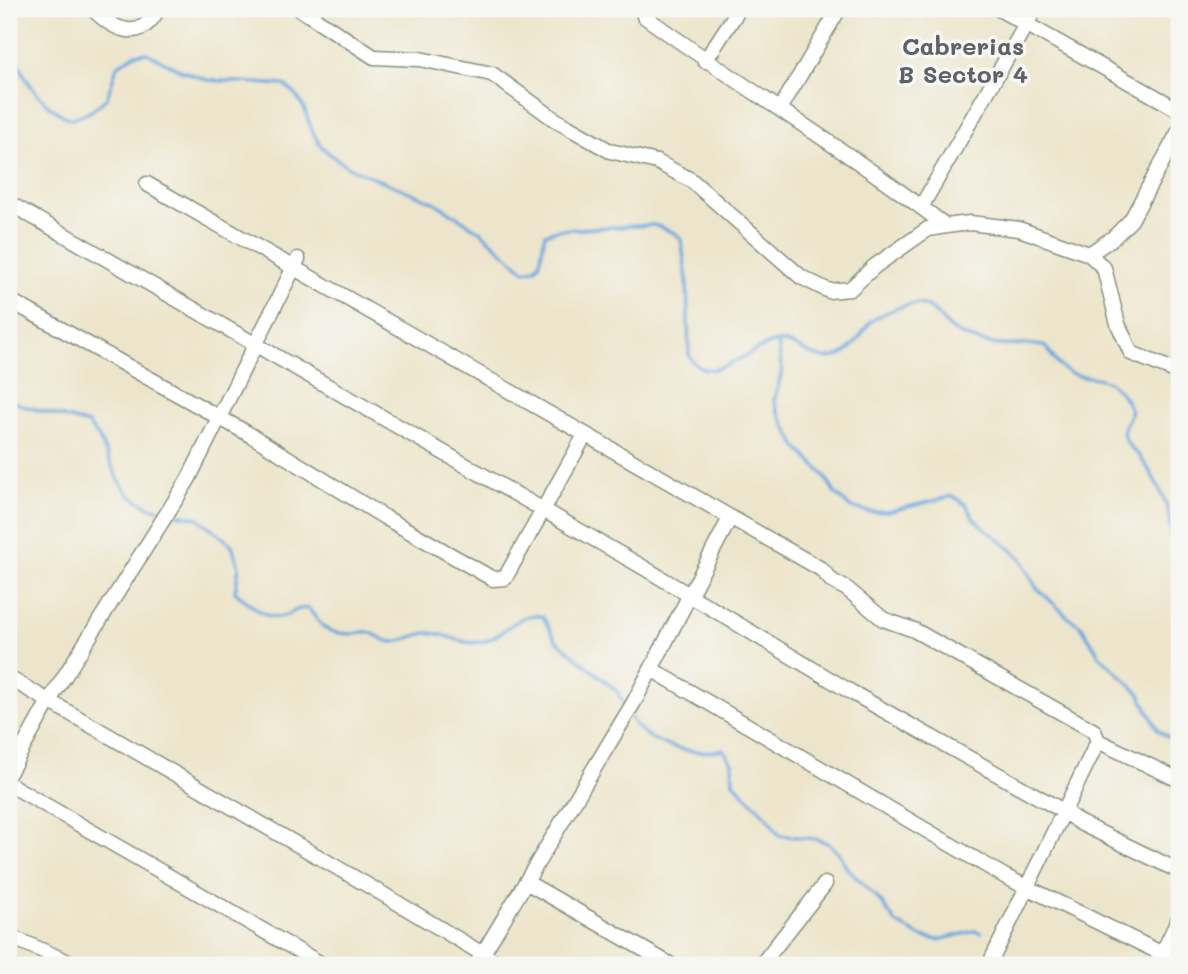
<svg xmlns="http://www.w3.org/2000/svg" width="1188" height="974" viewBox="0 0 1188 974" font-family="Mali,sans-serif">
	<style>
		.lines { fill: none; stroke-linecap: round; stroke-linejoin: round }
		.stream { stroke: #6da8de; stroke-width: 3.5 }
		.minor-casing { stroke: #869180; stroke-width: 17 }
		.minor { stroke: #fff; stroke-width: 14 }
		.labels { text-anchor: middle; dominant-baseline: central; stroke-width: 7; stroke-linejoin: round; paint-order: stroke }
		.neighbourhood-label { font-size: 24px; font-weight: bold; fill: #5e6168; stroke: #f6f6f2 }
	</style>
	<rect width="100%" height="100%" fill="#f6f6f2"/>
	<filter id="ink" filterUnits="userSpaceOnUse"><feTurbulence type="fractalNoise" baseFrequency=".0143" numOctaves="2"/><feDisplacementMap in="SourceGraphic" scale="14" xChannelSelector="R" yChannelSelector="G"/><feConvolveMatrix kernelMatrix="1 2 1 2 8 2 1 2 1" color-interpolation-filters="sRGB"/></filter>
	<filter id="wash" filterUnits="userSpaceOnUse"><feTurbulence type="fractalNoise" baseFrequency=".00686" numOctaves="4" result="noise"/><feDisplacementMap in="SourceGraphic" scale="28" xChannelSelector="R" yChannelSelector="G"/><feGaussianBlur stdDeviation="1.57" result="paint"/><feColorMatrix in="noise" values="0 0 0 0 0 0 0 0 0 0 0 0 0 0 0 0 0 1.4 0 .05"/><feComposite in="paint" operator="in"/></filter>
	<g filter="url(#wash)">
		<rect width="100%" height="100%" fill="#ede5cb"/>
		<g class="lines">
			<path class="stream" d="M11,9C12,23 11,40 15,53C24,82 44,108 71,119L90,112L107,98L117,66L135,54L147,53L180,70L207,80L285,85L296,95L304,108L312,131L321,146L332,156L350,168L434,202L481,232L525,271L535,269L540,262L545,234L557,230L654,225L675,233L681,239L687,280L689,355C707,393 753,344 778,342C796,341 810,359 829,358C850,356 857,340 868,325C872,319 883,314 890,311C940,288 933,328 967,337C975,340 985,343 993,344C1010,348 1028,341 1046,347C1051,354 1055,362 1062,368C1086,387 1107,363 1129,406C1135,417 1120,424 1124,436C1126,445 1134,450 1140,457C1149,469 1158,485 1164,499C1173,518 1167,540 1179,556
				M778,342L782,371L774,401L778,412L797,447L824,475L835,493L850,507L870,512H887L953,496L966,505L974,519L1020,557L1036,587L1068,617L1082,627L1099,655L1140,694L1158,730L1168,737
				M9,399L24,406L88,424L99,438L118,479L129,495L150,507L165,511
				M172,513L198,518L232,545L239,567L235,592C249,603 267,623 287,615C295,611 299,607 309,609C325,630 324,633 352,634C357,634 363,631 368,632C377,634 383,642 393,642C405,642 416,633 429,633C449,633 460,646 481,642C504,638 519,608 543,617L556,640L617,691L625,707
				M630,717C645,745 694,757 723,749L732,763L733,782L768,818L779,835L816,839L828,843L838,852L846,867L881,902L896,923L922,937L938,940L975,931L981,933"/>
		</g>
	</g>
	<g filter="url(#ink)">
		<g class="lines">
			<g class="minor-casing">
				<path id="minor" d="M93,9C115,31 140,43 158,9
					M300,9L374,57L420,59L492,74L557,121L610,151L657,162L691,180L801,277L829,291L850,289L875,266L928,229L946,226L970,223L1019,229L1089,254L1104,268L1118,324L1131,353L1173,370L1179,376
					M648,9L644,16C743,88 849,151 946,226
					M999,9L1179,110
					M705,61L739,9
					M780,109L839,9
					M147,184L821,569L832,581L847,589L883,619L914,630L1094,731L1098,741L1179,780
					M9,203L641,566L851,692L1065,812L1080,823L1179,871
					M921,207L1035,9
					M1089,254L1113,238L1131,220L1179,131
					M9,300L247,433L386,518L493,579L505,578L585,435
					M651,669L1006,877L1179,962
					M9,678L381,893L501,965
					M9,773L49,701L188,480L298,259
					M9,784L323,965
					M526,882L671,965
					M9,936L75,965
					M476,965L634,702L730,518
					M761,965L825,884
					M989,965L1098,741
					M1157,965L1179,918"/>
			</g>
			<use href="#minor" class="minor"/>
		</g>
	</g>
	<g class="labels">
		<g class="neighbourhood-label">
			<text x="963" y="45">Cabrerias<tspan x="963" dy="28">B Sector 4</tspan></text>
		</g>
	</g>
	<rect width="1188" height="974" fill="none" stroke="#f6f6f2" stroke-width="35"/>
</svg>
